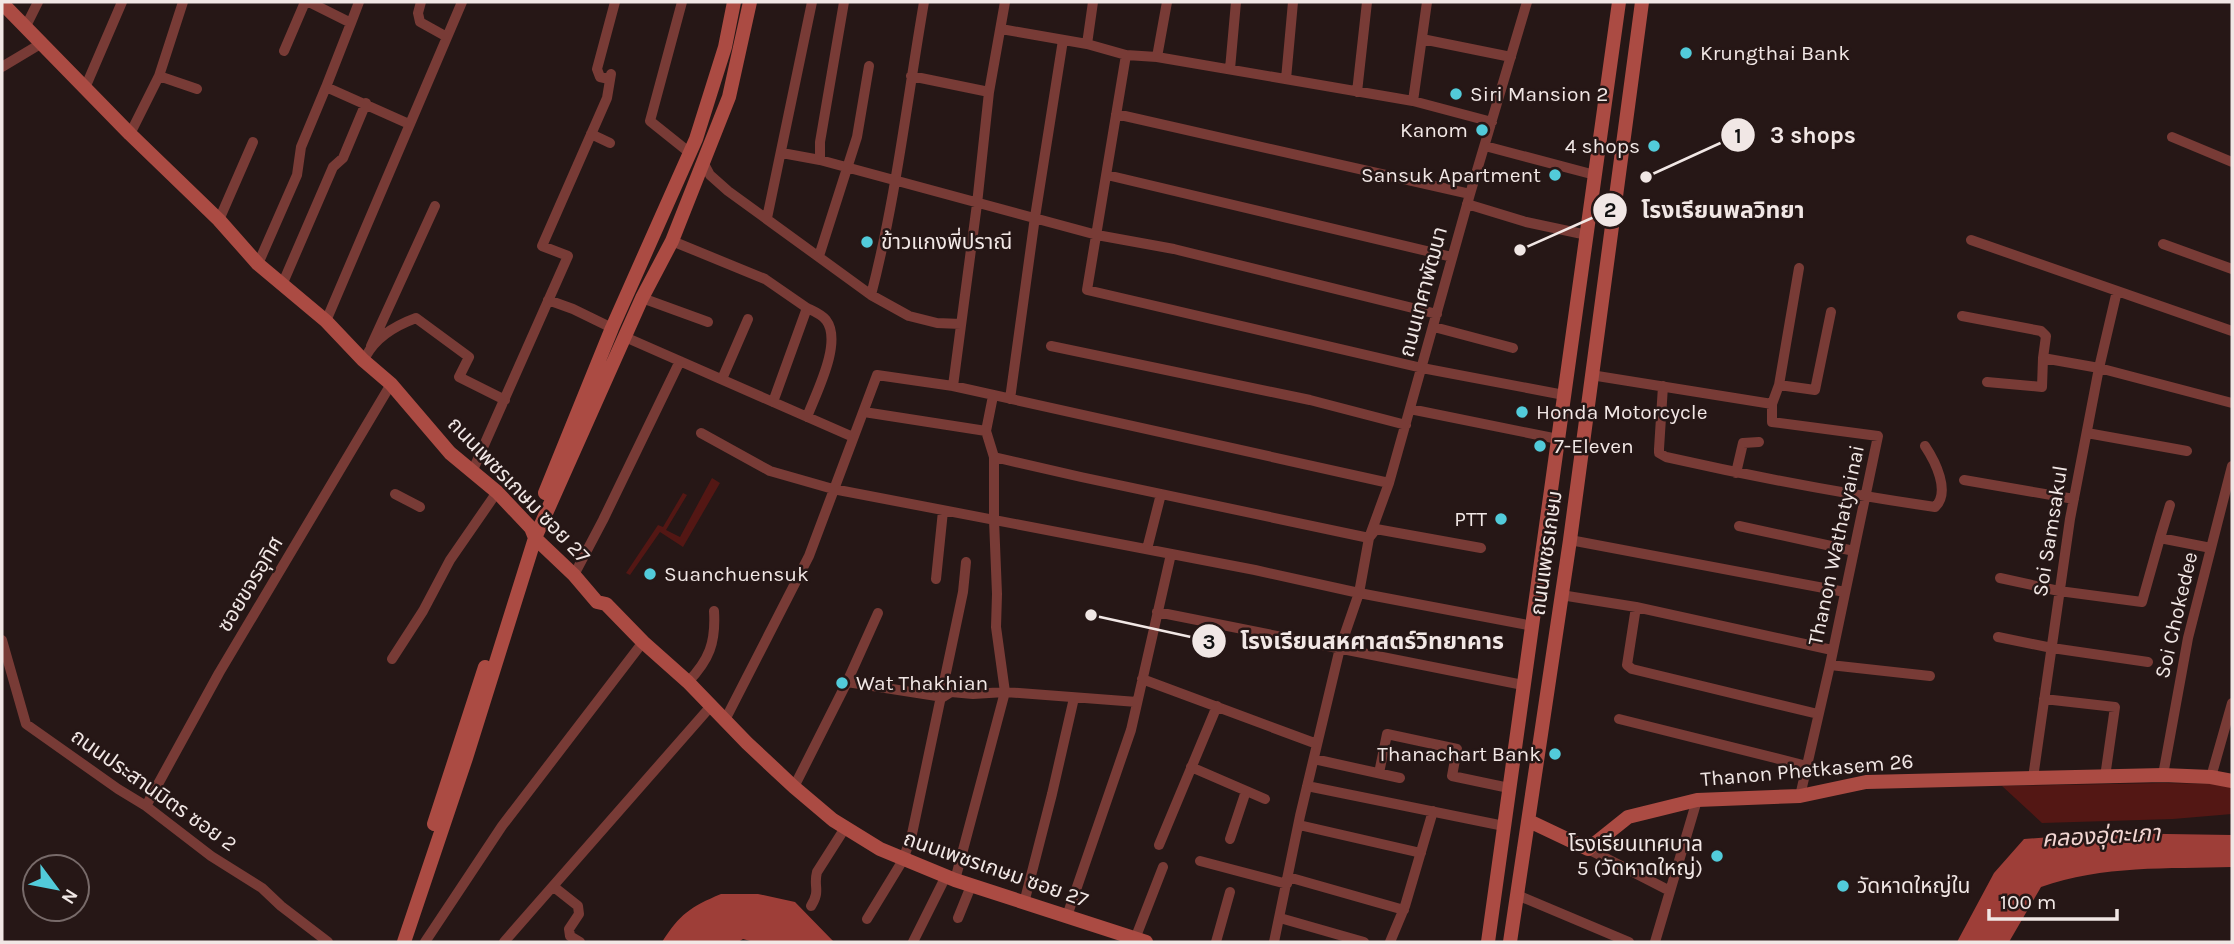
<svg xmlns="http://www.w3.org/2000/svg" width="2234" height="944" viewBox="0 0 2234 944" font-family="Karla,'Noto Sans Thai',sans-serif">
	<style>
		.green { fill: #531714 }
		.water { fill: #9e3e38 }
		.lines { fill: none; stroke-linecap: round; stroke-linejoin: round }
		.street { stroke: #783b36; stroke-width: 10 }
		.secondary { stroke: #ab4b43; stroke-width: 14 }
		.poi-dot { fill: #52cbda; stroke: #261716; stroke-width: 2.5 }
		.labels { text-anchor: middle; dominant-baseline: central; stroke-width: 5; stroke-linejoin: round; paint-order: stroke }
		.poi-label { font-size: 21px; fill: #f1e7e5; stroke: #261716; text-anchor: start }
		.street-label { font-size: 21px; fill: #f1e7e5; stroke: #261716 }
		.water-label { font-size: 23px; font-style: italic; fill: #f2d6d2; stroke: #261716 }
		.leader { fill: none; stroke: #f1e7e5; stroke-width: 2.5 }
		.callout-dot { fill: #f1e7e5; stroke: #261716; stroke-width: 2.5 }
		.mark-label { font-size: 21px; text-anchor: middle; font-weight: bold; fill: #111 }
		.callout-label { font-size: 23px; text-anchor: middle; font-weight: bold; fill: #f1e7e5; stroke: #261716; stroke-width: 5; stroke-linejoin: round; paint-order: stroke }
	</style>
	<rect width="100%" height="100%" fill="#261716"/>
	<path class="green" d="M712,478L720,483L683,547L660,532L630,575L626,573L658,525L663,527L683,493L687,495L666,530L680,537Z
		M2163,783L2216,784L2232,788V814L2173,819L2042,823L2002,786Z"/>
	<path class="water" d="M2103,833L2232,835V867C2169,869 2102,865 2041,887L2009,942H1957L1994,873L2024,839Z
		M721,894H758L795,902L834,942H754L743,939L738,942H662C680,914 690,907 721,894Z"/>
	<g class="lines">
		<path class="street" d="M309,2L351,23L326,87L409,124
			M421,2L418,13L420,22L447,37
			M682,2L650,121L690,153
			M351,23L359,2
			M26,26L38,2
			M1001,29L1087,44L1126,55L1157,57L1413,101L1492,122
			M1422,39L1511,57
			M1087,44L1093,2
			M284,51L305,2
			M1126,55L1087,290L1422,368L1564,395
			M1157,57L1167,2
			M2,67L42,43
			M1230,69L1236,2
			M159,76L197,89
			M911,76L989,92
			M609,79L600,77L597,69L615,2
			M1286,79L1293,2
			M85,88L122,2
			M1357,92L1367,2
			M1413,101L1427,2
			M1116,114L1470,194
			M130,134L159,76L183,2
			M591,134L610,143
			M2172,137L2232,162
			M1485,146L1595,175
			M782,153L820,160L1097,235L1174,249L1437,314
			M820,160V142L844,2
			M703,162L710,175L728,191L871,295L909,316L937,323L961,324
			M1107,175L1452,257
			M1467,204L1526,222L1587,235
			M767,218L812,2
			M219,220L253,142
			M1971,240L2232,331
			M672,241L765,279L807,308L773,402
			M2163,244L2232,269
			M819,256L857,137L869,66
			M258,264L297,175L301,147L326,87
			M1799,268L1779,385L1772,404V422L1878,436L1830,665L1800,796
			M282,285L333,167L343,158L366,103
			M871,295C896,199 907,100 924,2
			M642,298L708,322
			M548,300L573,309L612,328
			M807,308C813,311 821,314 826,320C843,342 816,393 807,417
			M1962,316L2041,331L2046,336L2043,358L2042,387L1987,382
			M326,321L462,2
			M1434,327L1513,348
			M625,337L853,437
			M371,346L435,206
			M1051,346L1310,400L1406,425
			M366,356C376,337 397,325 416,318L469,357L459,377L505,400
			M2043,358L2099,368L2232,403
			M1591,375L1772,404
			M722,379L748,319
			M1779,385L1815,390L1831,312
			M953,386L977,204L989,92L1005,2
			M1663,386L1659,449V453L1666,457C1755,477 1844,494 1935,507C1951,492 1935,461 1925,446
			M1010,399L1035,217L1063,40
			M1410,409L1558,439
			M864,412L986,431
			M701,433L770,471L833,489L1255,570L1359,593L1533,626
			M2087,433L2187,451
			M994,457L1081,477L1369,538L1376,529L1481,548
			M473,470L568,256L542,246L607,98L611,74
			M1736,473L1743,443L1759,442
			M1964,480L2074,499
			M395,494L420,507
			M1739,526L1854,551
			M2160,538L2170,505
			M1570,540L1845,592
			M1147,549L1161,494
			M574,575L603,520L680,361
			M2000,578L2059,591L2142,602L2160,538L2211,548
			M936,579L943,511
			M1561,595L1636,607L1832,650
			M1636,607L1627,665L1632,669L1818,714
			M1157,612L1523,685
			M1998,637L2052,648L2148,662
			M2,640L26,724L118,789L146,806L211,856L262,888L281,906L328,942
			M392,659L423,611L450,560L497,492
			M1830,665L1930,676
			M1142,679L1317,744
			M688,682C709,660 716,643 714,611
			M847,682L943,697L951,692L973,694L1005,692L1137,702
			M2044,699L2115,707L2105,777
			M1619,719L1807,766
			M725,720L809,556L877,375L953,386L1389,483
			M1314,759L1400,778
			M1191,767L1265,799
			M1379,773L1387,734L1457,749L1452,776L1509,788
			M2163,775L2188,638L2232,466
			M2211,777L2232,703
			M2033,778L2070,519L2099,368L2117,291
			M1307,786L1504,826
			M794,787L847,682L878,613
			M146,806L219,673L391,384
			M1299,825L1421,853
			M1230,839L1246,791
			M1159,845L1217,706
			M1588,849L1670,891
			M1200,861L1287,884
			M1288,877L1404,910
			M955,880L1005,692L996,627L997,594L994,520V457L986,431L993,396
			M554,887L578,906L579,914L569,929L570,936L580,942
			M1517,895L1629,942
			M1024,903L1052,794L1074,698
			M811,906C821,890 813,887 817,872L845,828
			M1067,916L1131,730L1171,554
			M958,918L971,886
			M1280,918L1364,942
			M867,919L903,860L912,834L963,592L966,562
			M1135,939L1163,867
			M425,942L502,826L643,642
			M504,942L711,706
			M913,942L946,876
			M1216,942L1230,892
			M1274,942L1300,816L1340,648L1359,593L1369,538L1389,483L1470,194L1527,2
			M1390,942L1405,906L1433,811
			M1655,942L1697,800"/>
		<path class="secondary" d="M2,3L130,134L219,220L258,264L326,321L363,360L391,384L450,453L497,492L531,528L535,538L574,575L597,602L606,604L643,642L688,682L747,743L794,787L833,820L880,849L955,880L1146,942
			M545,493L612,328L696,139L725,47L734,2
			M1529,821L1588,849L1628,817L1697,800L1800,796L1866,782L2163,775L2211,777L2232,781
			M434,824L485,667
			M404,942L466,758L535,538L642,298L672,241L729,97L750,2
			M1488,942L1619,2
			M1510,942L1570,540L1642,2"/>
	</g>
	<g class="poi-dot">
		<circle cx="1686" cy="53" r="7"/>
		<circle cx="1456" cy="94" r="7"/>
		<circle cx="1482" cy="130" r="7"/>
		<circle cx="1654" cy="146" r="7"/>
		<circle cx="1555" cy="175" r="7"/>
		<circle cx="867" cy="242" r="7"/>
		<circle cx="1522" cy="412" r="7"/>
		<circle cx="1540" cy="446" r="7"/>
		<circle cx="1501" cy="519" r="7"/>
		<circle cx="650" cy="574" r="7"/>
		<circle cx="842" cy="683" r="7"/>
		<circle cx="1555" cy="754" r="7"/>
		<circle cx="1717" cy="856" r="7"/>
		<circle cx="1843" cy="886" r="7"/>
	</g>
	<g class="labels">
		<g class="poi-label">
			<text x="1700" y="53">Krungthai Bank</text>
			<text x="1470" y="94">Siri Mansion 2</text>
			<text x="1468" y="130" text-anchor="end">Kanom</text>
			<text x="1640" y="146" text-anchor="end">4 shops</text>
			<text x="1541" y="175" text-anchor="end">Sansuk Apartment</text>
			<text x="881" y="242">ข้าวแกงพี่ปราณี</text>
			<text x="1536" y="412">Honda Motorcycle</text>
			<text x="1554" y="446">7-Eleven</text>
			<text x="1487" y="519" text-anchor="end">PTT</text>
			<text x="664" y="574">Suanchuensuk</text>
			<text x="856" y="683">Wat Thakhian</text>
			<text x="1541" y="754" text-anchor="end">Thanachart Bank</text>
			<text x="1703" y="844" text-anchor="end">โรงเรียนเทศบาล<tspan x="1703" dy="24">5 (วัดหาดใหญ่)</tspan></text>
			<text x="1857" y="886">วัดหาดใหญ่ใน</text>
		</g>
		<g class="street-label">
			<text transform="translate(1423 292) rotate(-75)">ถนนเทศาพัฒนา</text>
			<text transform="translate(519 490) rotate(46)">ถนนเพชรเกษม ซอย 27</text>
			<text transform="translate(2050 531) rotate(-81)">Soi Samsakul</text>
			<text transform="translate(1836 545) rotate(-78)">Thanon Wathatyainai</text>
			<text transform="translate(1546 553) rotate(-82)">ถนนเพชรเกษม</text>
			<text transform="translate(250 584) rotate(-59)">ซอยขจรอุทิศ</text>
			<text transform="translate(2176 615) rotate(-77)">Soi Chokedee</text>
			<text transform="translate(1807 770) rotate(-5)">Thanon Phetkasem 26</text>
			<text transform="translate(154 790) rotate(35)">ถนนประสานมิตร ซอย 2</text>
			<text transform="translate(996 869) rotate(19)">ถนนเพชรเกษม ซอย 27</text>
		</g>
		<g class="water-label">
			<text transform="translate(2101 836) rotate(-3)">คลองอุ่ตะเภา</text>
		</g>
	</g>
	<path class="leader" d="M1646 177L1738 135M1520 250L1610 210M1091 615L1209 641"/>
	<g class="callout-dot">
		<circle cx="1646" cy="177" r="7"/>
		<circle cx="1520" cy="250" r="7"/>
		<circle cx="1091" cy="615" r="7"/>
		<circle cx="1738" cy="135" r="18"/>
		<circle cx="1610" cy="210" r="18"/>
		<circle cx="1209" cy="641" r="18"/>
	</g>
	<g class="mark-label">
		<text x="1738" y="143">1</text>
		<text x="1610" y="217">2</text>
		<text x="1209" y="649">3</text>
	</g>
	<g class="callout-label">
		<text x="1813" y="143">3 shops</text>
		<text x="1723" y="218">โรงเรียนพลวิทยา</text>
		<text x="1372" y="649">โรงเรียนสหศาสตร์วิทยาคาร</text>
	</g>
	<rect width="2234" height="944" fill="none" stroke="#f1e7e5" stroke-width="7"/>
	<g transform="translate(56 888) rotate(122)"><circle r="33" fill="#261716" stroke="#776a69" stroke-width="2"/>
	<path d="M0-5L12 26L0 18L-12 26Z" fill="#52cbda"/>
	<text y="-10" font-size="19" font-weight="bold" text-anchor="middle" fill="#f1e7e5">N</text>
	</g>
	<path d="M1989 909v10h128v-10" fill="none" stroke="#f1e7e5" stroke-width="3.5"/>
	<text x="2000" y="909" font-size="21" fill="#f1e7e5" stroke="#261716" stroke-width="5" paint-order="stroke">100 m</text>
</svg>
